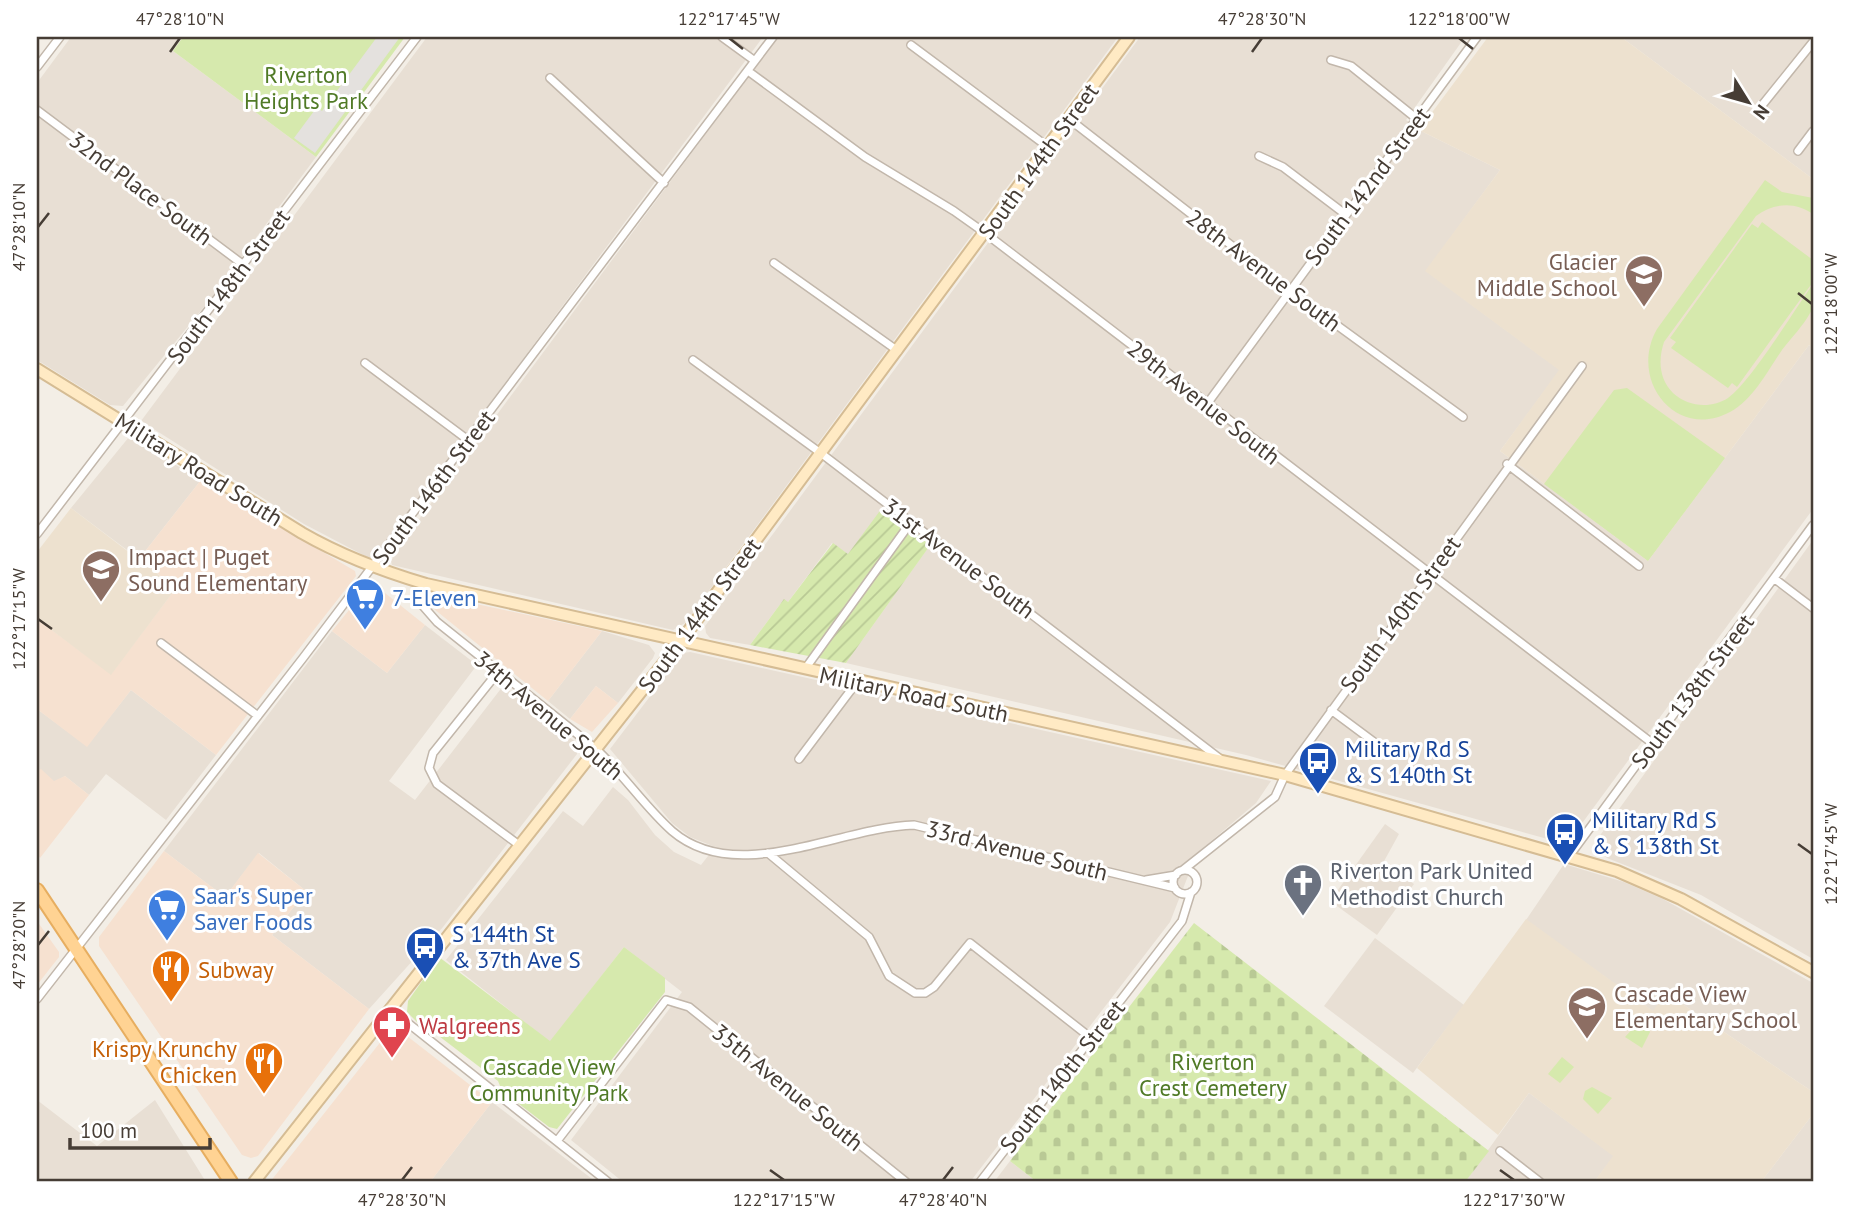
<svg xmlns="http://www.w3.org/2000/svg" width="1850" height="1219" viewBox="0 0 1850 1219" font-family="'PT Sans',sans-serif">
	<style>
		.residential { fill: #e8dfd4 }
		.commercial { fill: #f6e1d0 }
		.education { fill: #ede1cf }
		.cemetery { fill: url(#cemetery-stones) }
		.park { fill: #d6e9ad }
		.garden { fill: url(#garden-furrows) }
		.parking { fill: #e4e1de }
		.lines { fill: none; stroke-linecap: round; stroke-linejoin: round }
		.street-casing { stroke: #c2b7ab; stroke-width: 10 }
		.secondary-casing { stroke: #d5bc94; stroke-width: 14 }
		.primary-casing { stroke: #e7ae60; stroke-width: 16 }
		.street { stroke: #fff; stroke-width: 7 }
		.secondary { stroke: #ffeac4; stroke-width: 10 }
		.primary { stroke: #ffd393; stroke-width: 12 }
		.ticks { fill: none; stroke: #463d35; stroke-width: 2.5 }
		.labels { text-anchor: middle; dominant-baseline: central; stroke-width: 6; stroke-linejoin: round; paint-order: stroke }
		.park-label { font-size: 23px; fill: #507a26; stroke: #fff }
		.street-label { font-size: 23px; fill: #463d35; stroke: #fff }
		.education-label { font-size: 23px; fill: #785e54; stroke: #fff; text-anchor: start }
		.shop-label { font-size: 23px; fill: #366cbe; stroke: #fff; text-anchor: start }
		.transit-label { font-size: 23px; fill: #164399; stroke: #fff; text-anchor: start }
		.worship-label { font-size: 23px; fill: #5b616d; stroke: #fff; text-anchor: start }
		.food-label { font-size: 23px; fill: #c56008; stroke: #fff; text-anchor: start }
		.health-label { font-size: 23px; fill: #be3a42; stroke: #fff; text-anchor: start }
		.neatline { fill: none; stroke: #463d35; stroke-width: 2.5 }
		.ticks-label { font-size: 18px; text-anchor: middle; fill: #463d35 }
	</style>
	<defs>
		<pattern id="cemetery-stones" width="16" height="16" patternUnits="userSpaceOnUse" patternTransform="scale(1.75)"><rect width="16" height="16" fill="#d6e9ad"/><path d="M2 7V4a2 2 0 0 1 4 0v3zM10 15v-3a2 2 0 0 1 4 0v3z" fill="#b9c995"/></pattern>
		<pattern id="garden-furrows" width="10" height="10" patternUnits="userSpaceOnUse" patternTransform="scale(1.75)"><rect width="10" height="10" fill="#d6e9ad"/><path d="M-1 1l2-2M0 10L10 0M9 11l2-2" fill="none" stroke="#b9c995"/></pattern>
	</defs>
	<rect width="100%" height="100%" fill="#f3eee6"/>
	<path class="residential" d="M71,37H183L173,51L316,157L212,297L123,406L110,405L37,360V83Z
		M427,37H763L376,556L369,558L304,524L141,421Z
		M778,37H1118L685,623L673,630L392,565L391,561L411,530Z
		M1140,37H1465L1406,120L1425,133L1500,170L1426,271L1560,370L1500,451L1648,561L1809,345L1813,348V509L1569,841L1562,843L1246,755L846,663L930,545L848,554L832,543L788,602L781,603L750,645L710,638L706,633L705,626Z
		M1621,37H1813V179Z
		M129,437L201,480L139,559L71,508Z
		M1813,540V959L1701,895L1607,858L1597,848L1596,841Z
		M425,625L477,665L389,781L415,800L503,686L577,743V754L443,927L369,1009L272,935L306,891L259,853L225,897L164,851L332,631L387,673Z
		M602,631L649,645L655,653L653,658L618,703L596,686L570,719L548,701Z
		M690,652L1271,781L1256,803L1197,853L1170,922L970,1182H623L571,1140L682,992L624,947L550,1042L446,960L563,811L583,826L613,787L628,800L655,835L674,852L701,865L715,847L690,837L672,823L610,749L683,653Z
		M131,690L216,755L166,820L106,774L89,795L65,776L54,782L41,770L37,771V709L87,746Z
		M1385,824L1399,834L1383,863L1414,884L1377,935L1330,901Z
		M1564,864L1624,882L1663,899L1813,983V1092L1666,993L1654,1012L1526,920Z
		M1375,938L1464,1005L1413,1073L1324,1006Z
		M1529,1093L1614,1156L1594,1182H1465Z
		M37,1100L97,1146L155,1100L206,1182H37Z
		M492,1102L596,1182H430Z
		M1813,1114V1182H1761Z
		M1010,1161L1037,1182H994Z"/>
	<path class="commercial" d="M201,480L355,571L356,576L216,755L131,690L87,747L37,709V619L111,674L176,588L139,559Z
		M370,584L375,585L425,625L387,673L332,631Z
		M434,595L602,631L548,701L434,609L429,598Z
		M596,686L618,703L592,732L570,719Z
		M41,769L54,781L65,776L89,795L40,858L37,853V771Z
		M164,851L225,897L258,853L306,891L272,935L369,1009L258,1156L251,1158L242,1155L99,946V937Z
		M37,921L59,952V957L37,985Z
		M395,1034L407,1036L492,1102L430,1182H270L386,1035Z"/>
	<path class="education" d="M1488,37H1621L1813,179V348L1809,345L1648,561L1500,451L1559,370L1425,271L1500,170L1419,130Z
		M71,508L176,588L111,675L37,619V552Z
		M1526,919L1653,1011L1666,993L1813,1092V1114L1761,1182H1594L1613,1156L1529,1093L1498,1135L1417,1068Z"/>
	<path class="cemetery" d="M1194,923L1489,1151L1465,1182H1037L1010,1161Z"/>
	<path class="park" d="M183,37H405L316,157L173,51Z
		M1765,180L1782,192L1813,198V214C1795,201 1773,203 1756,216L1664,342C1658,360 1659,379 1673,393C1688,407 1711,409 1728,398C1750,383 1795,309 1813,284C1813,291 1815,300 1813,306C1809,320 1791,338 1782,350C1768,370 1753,400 1730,412C1676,441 1628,380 1657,329Z
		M1762,222L1813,260V282L1737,387L1732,383L1728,388L1671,348L1676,342L1670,338L1752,224L1758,228Z
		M1627,388L1725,458L1648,561L1544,484L1614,390Z
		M624,947L665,978V992L557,1129L549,1127L502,1091L498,1081L431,1030H425L407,1012L408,1001L439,957L550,1041Z
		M1638,1023L1646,1025L1650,1032L1642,1048L1625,1037Z
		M1562,1057L1574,1067L1560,1083L1548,1074Z
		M1592,1087L1612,1098L1598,1114L1583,1099L1585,1091Z"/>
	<path class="garden" d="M882,508L931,544L846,663L750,645L784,599L788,602L833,543L848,554Z"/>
	<path class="parking" d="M377,37H400L315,153L294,138L317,107L322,111Z"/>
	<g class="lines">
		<g class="street-casing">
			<path id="street" d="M722,37L755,61
				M911,45L1048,147
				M1331,60L1351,66L1417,119
				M37,67L60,37
				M748,71L865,157L954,211L985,233L1652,743
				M550,78L664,183
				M1759,109L1813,42
				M37,110L245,266
				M1069,119L1290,291L1463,417
				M1798,151L1813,131
				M1259,156L1283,167L1345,214
				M774,263L898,351
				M693,360L822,454L1219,758
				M365,363L468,440
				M1207,404L1477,37
				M1507,464L1639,566
				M37,534L417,37
				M1775,579L1813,608
				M426,584L423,606L437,622L596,749C624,775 645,807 672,831C737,887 839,827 914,825L1175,888
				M161,643L258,716
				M805,669L911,522
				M498,672L433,753L429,768L437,784L519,845
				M1331,710L1374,742
				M799,759L857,682
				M768,853L869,937L889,976L915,993H925L934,987L970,943L1091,1038
				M1570,855L1813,525
				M1183,870L1275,797L1285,775L1582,366
				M1173 882a12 12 0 1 1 24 0a12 12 0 1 1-24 0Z
				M1146,880L1176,875
				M37,999L303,658L773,37
				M389,1008L608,1182
				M557,1141L666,1000L689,1007L906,1182
				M1500,1151L1540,1182
				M980,1182L1182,921L1191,892"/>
		</g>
		<g class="secondary-casing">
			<path id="secondary" d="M37,369L302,533C342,556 382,571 426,584L1285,775L1617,871L1681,899L1813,972
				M254,1182L681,641L1129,37"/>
		</g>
		<g class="primary-casing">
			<path id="primary" d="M37,890L231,1182"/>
		</g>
		<use href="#street" class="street"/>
		<use href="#secondary" class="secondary"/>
		<use href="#primary" class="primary"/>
	</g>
	<path class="ticks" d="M729,38L743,49M1459,38L1473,49M170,52L180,38M1252,52L1262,38M38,227L49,213M1798,293L1812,304M38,619L52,629M1798,844L1812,854M38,945L49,931M770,1170L784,1180M1500,1170L1514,1180M402,1180L412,1167M943,1180L953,1167"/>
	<defs>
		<g id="school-pin" transform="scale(2.0125)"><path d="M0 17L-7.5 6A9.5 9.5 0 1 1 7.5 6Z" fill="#8d6e63" stroke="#fff"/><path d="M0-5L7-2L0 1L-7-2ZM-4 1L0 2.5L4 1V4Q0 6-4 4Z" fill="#fff"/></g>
		<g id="supermarket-pin" transform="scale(2.0125)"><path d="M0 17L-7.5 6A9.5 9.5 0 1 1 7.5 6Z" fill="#3f7fe0" stroke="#fff"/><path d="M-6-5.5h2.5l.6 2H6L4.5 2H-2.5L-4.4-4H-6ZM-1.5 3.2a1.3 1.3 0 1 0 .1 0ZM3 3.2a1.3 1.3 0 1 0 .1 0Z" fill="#fff"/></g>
		<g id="bus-pin" transform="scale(2.0125)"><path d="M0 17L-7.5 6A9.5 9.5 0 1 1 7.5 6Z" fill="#1a4fb4" stroke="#fff"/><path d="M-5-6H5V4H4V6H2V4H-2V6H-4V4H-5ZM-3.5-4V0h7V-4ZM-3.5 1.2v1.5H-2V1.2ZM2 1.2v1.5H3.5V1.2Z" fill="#fff"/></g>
		<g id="church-pin" transform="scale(2.0125)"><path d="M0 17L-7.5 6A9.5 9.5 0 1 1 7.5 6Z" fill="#6b7280" stroke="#fff"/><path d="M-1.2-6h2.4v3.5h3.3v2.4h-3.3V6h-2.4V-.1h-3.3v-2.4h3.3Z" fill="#fff"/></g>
		<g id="restaurant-pin" transform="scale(2.0125)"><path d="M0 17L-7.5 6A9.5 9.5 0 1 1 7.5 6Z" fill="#e8710a" stroke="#fff"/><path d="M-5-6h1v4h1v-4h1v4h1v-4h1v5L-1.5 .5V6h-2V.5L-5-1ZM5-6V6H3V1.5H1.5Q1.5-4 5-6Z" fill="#fff"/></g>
		<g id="pharmacy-pin" transform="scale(2.0125)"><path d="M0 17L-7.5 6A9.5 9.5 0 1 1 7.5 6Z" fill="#e0444e" stroke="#fff"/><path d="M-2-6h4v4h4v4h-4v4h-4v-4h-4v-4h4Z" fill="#fff"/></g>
	</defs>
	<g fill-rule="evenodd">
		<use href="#school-pin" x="1644" y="274"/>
		<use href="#school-pin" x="101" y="569"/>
		<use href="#supermarket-pin" x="365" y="597"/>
		<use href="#bus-pin" x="1318" y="761"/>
		<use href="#bus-pin" x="1565" y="832"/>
		<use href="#church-pin" x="1303" y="883"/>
		<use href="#supermarket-pin" x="167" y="908"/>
		<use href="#bus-pin" x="425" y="946"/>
		<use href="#restaurant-pin" x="171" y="969"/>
		<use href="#school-pin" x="1587" y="1006"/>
		<use href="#pharmacy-pin" x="392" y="1025"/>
		<use href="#restaurant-pin" x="264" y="1061"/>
	</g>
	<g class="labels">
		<g class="park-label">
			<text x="306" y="74">Riverton<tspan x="306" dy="26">Heights Park</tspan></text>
			<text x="1213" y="1061">Riverton<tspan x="1213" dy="26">Crest Cemetery</tspan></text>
			<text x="549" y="1066">Cascade View<tspan x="549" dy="26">Community Park</tspan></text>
		</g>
		<g class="street-label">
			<text transform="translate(1038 161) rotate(-54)">South 144th Street</text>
			<text transform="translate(1367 186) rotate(-53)">South 142nd Street</text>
			<text transform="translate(141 188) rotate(37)">32nd Place South</text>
			<text transform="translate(1264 270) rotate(37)">28th Avenue South</text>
			<text transform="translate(228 286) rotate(-53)">South 148th Street</text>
			<text transform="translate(1204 402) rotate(38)">29th Avenue South</text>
			<text transform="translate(199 469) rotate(32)">Military Road South</text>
			<text transform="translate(433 487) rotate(-53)">South 146th Street</text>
			<text transform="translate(959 558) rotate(37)">31st Avenue South</text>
			<text transform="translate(1400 614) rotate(-54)">South 140th Street</text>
			<text transform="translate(699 615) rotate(-53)">South 144th Street</text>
			<text transform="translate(1692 691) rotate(-53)">South 138th Street</text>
			<text transform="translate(914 694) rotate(12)">Military Road South</text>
			<text transform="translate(549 715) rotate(40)">34th Avenue South</text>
			<text transform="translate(1017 850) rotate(14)">33rd Avenue South</text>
			<text transform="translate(1062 1076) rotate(-52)">South 140th Street</text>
			<text transform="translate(788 1087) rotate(39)">35th Avenue South</text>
		</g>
		<g class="education-label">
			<text x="1617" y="261" text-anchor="end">Glacier<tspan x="1617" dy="26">Middle School</tspan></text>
			<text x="128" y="556">Impact | Puget<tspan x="128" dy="26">Sound Elementary</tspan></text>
			<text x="1614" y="993">Cascade View<tspan x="1614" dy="26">Elementary School</tspan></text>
		</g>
		<g class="shop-label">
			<text x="392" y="597">7-Eleven</text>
			<text x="194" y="895">Saar's Super<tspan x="194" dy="26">Saver Foods</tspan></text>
		</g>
		<g class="transit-label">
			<text x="1345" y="748">Military Rd S<tspan x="1345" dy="26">&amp; S 140th St</tspan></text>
			<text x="1592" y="819">Military Rd S<tspan x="1592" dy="26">&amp; S 138th St</tspan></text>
			<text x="452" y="933">S 144th St<tspan x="452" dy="26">&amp; 37th Ave S</tspan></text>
		</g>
		<g class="worship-label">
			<text x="1330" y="870">Riverton Park United<tspan x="1330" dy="26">Methodist Church</tspan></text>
		</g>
		<g class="food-label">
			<text x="198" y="969">Subway</text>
			<text x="237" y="1048" text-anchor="end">Krispy Krunchy<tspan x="237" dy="26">Chicken</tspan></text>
		</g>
		<g class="health-label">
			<text x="419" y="1025">Walgreens</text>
		</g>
	</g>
	<rect width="1850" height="1219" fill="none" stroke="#ffffff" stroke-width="77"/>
	<g transform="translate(1748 102) rotate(127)" stroke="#ffffff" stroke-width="5" paint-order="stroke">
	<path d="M0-5L12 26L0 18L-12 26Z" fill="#463d35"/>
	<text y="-10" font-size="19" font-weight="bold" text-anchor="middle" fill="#463d35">N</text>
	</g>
	<path d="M70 1138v10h140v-10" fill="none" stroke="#463d35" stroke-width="3.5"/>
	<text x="80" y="1138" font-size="21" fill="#463d35" stroke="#ffffff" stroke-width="5" paint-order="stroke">100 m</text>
	<rect x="38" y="38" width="1774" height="1142" class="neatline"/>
	<g class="ticks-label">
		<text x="180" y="25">47°28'10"N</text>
		<text x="729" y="25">122°17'45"W</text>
		<text x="1262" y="25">47°28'30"N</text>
		<text x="1459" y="25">122°18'00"W</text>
		<text transform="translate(19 227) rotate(-90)" y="6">47°28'10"N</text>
		<text transform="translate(1831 304) rotate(-90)" y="6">122°18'00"W</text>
		<text transform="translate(19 619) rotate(-90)" y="6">122°17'15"W</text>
		<text transform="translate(1831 854) rotate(-90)" y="6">122°17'45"W</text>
		<text transform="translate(19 945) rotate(-90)" y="6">47°28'20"N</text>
		<text x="402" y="1206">47°28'30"N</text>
		<text x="784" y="1206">122°17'15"W</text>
		<text x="943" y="1206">47°28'40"N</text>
		<text x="1514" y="1206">122°17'30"W</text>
	</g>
</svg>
